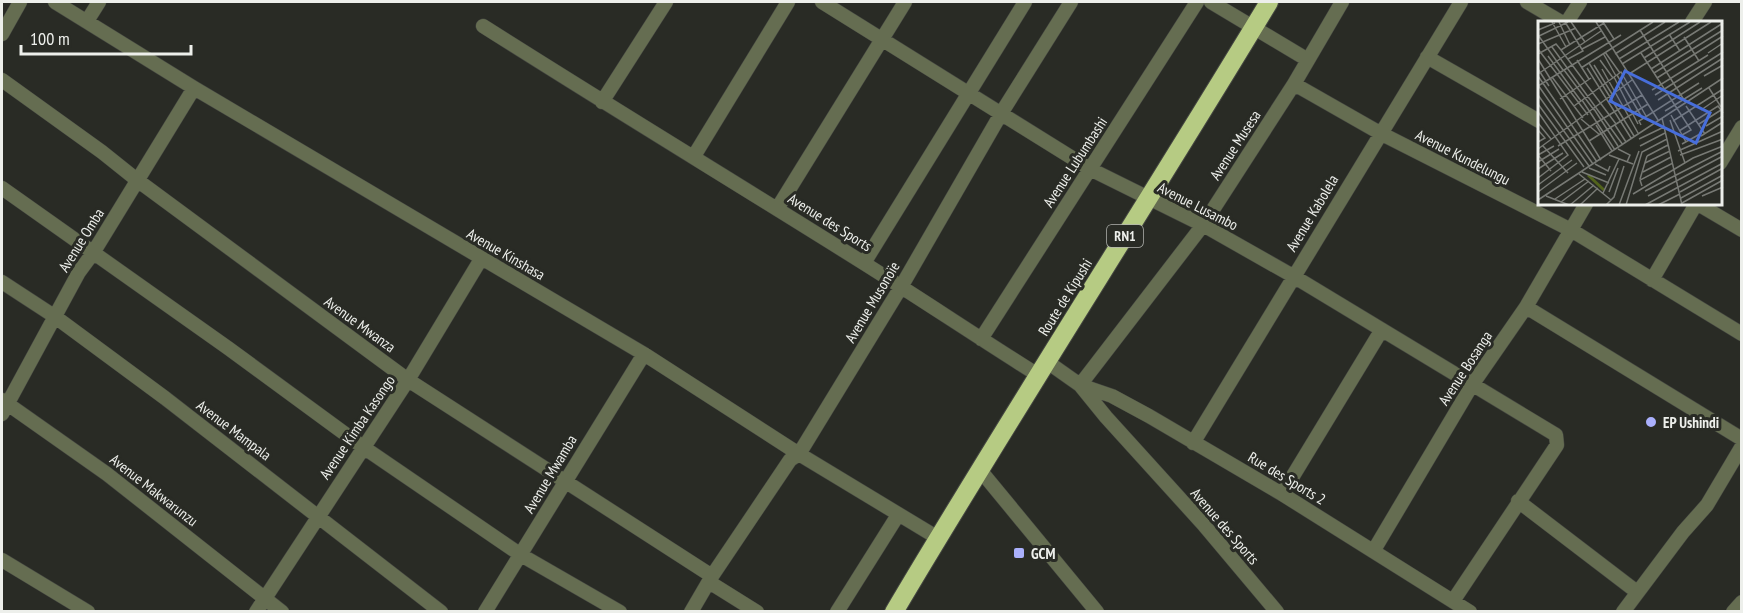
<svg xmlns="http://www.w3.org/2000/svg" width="1743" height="613" viewBox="0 0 1743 613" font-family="'PT Sans Narrow',sans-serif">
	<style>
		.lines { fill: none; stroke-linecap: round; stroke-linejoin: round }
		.minor-casing { stroke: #444641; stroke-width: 15 }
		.highway-casing { stroke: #444641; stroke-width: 20 }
		.minor { stroke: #656d51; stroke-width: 14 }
		.highway { stroke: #b6cb83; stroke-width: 18 }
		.poi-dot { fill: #aab0fc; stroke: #292b25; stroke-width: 2 }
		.labels { text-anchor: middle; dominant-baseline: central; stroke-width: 6; stroke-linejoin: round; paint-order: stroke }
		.shield { fill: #292b25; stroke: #b2b4b0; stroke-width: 1.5 }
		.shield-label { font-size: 14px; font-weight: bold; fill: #edefeb }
		.street-label { font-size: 15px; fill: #edefeb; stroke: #292b25 }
		.poi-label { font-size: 15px; font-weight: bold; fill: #edefeb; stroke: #292b25; text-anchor: start }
		.inset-river { fill: none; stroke: #52631c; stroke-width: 3 }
		.inset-road { fill: none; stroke: #777974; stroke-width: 1.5 }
		.view { fill: #476edc; fill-opacity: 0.15; stroke: #476edc; stroke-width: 3 }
		.inset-edge { fill: none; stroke: #edefeb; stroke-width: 3 }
	</style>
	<rect width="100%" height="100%" fill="#292b25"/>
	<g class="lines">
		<g class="minor-casing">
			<path id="minor" d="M55,2L194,88L644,354L799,454L938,538
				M822,2L1090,169L1203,225L1293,276L1556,435L1557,445L1453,601
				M1211,2L1308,60
				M1342,2L1294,84L1203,225L1080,385L1112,396L1149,416L1282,494L1470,612
				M1527,2L1561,22
				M87,21L99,2
				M1567,22L1580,2
				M1692,22L1705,2
				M483,26C609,106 736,183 862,262C921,299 979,338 1038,375
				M2,34L20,2
				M1427,57L1539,121
				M2,80L102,152L137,180L408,380L712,576
				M1294,84L1380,133L1571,230L1742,334
				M602,102L666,2
				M694,156L788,2
				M1720,163L1742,127
				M2,188L228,348L363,447L521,555L620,612
				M1698,204L1742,230
				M777,209L905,2
				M864,263L1025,2
				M1652,280L1696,204
				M2,282L54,316L165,398L441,612
				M1526,307L1742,439
				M981,339L1197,2
				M1046,361L1080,385L1106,417L1203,524L1277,612
				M2,400L107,474L282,612
				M2,414L79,272L93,253L194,88
				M1193,443L1461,2
				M980,470L1097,612
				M1282,494L1381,331
				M1518,501L1637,592
				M1374,550L1472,385L1526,307L1586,204
				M2,560L88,612
				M709,582L757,612
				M256,612L408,380L481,259
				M485,612L644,354
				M691,612L712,576L790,460L799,454L901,287L1002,112L1071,2
				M837,612L898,515
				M1623,612L1683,532L1707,505L1742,446
				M1733,612L1742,602"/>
		</g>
		<g class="highway-casing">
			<path id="highway" d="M894,612C1016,406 1146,206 1269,2"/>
		</g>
		<use href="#minor" class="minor"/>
		<use href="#highway" class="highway"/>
	</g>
	<g class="poi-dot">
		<circle cx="1651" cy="422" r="6"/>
		<rect x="1013" y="547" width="12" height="12" rx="3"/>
	</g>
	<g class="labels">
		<rect class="shield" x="1107" y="225" width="36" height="22" rx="4.5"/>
		<g class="shield-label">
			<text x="1125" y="236">RN1</text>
		</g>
		<g class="street-label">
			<text transform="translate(1235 145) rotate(-57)">Avenue Musesa</text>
			<text transform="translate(1463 157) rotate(27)">Avenue Kundelungu</text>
			<text transform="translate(1075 162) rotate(-57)">Avenue Lubumbashi</text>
			<text transform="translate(1198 206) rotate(27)">Avenue Lusambo</text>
			<text transform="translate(1312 213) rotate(-59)">Avenue Kabolela</text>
			<text transform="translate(830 222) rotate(32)">Avenue des Sports</text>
			<text transform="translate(81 240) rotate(-58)">Avenue Omba</text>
			<text transform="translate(506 254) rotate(30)">Avenue Kinshasa</text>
			<text transform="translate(1065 297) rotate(-58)">Route de Kipushi</text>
			<text transform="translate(872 302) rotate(-59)">Avenue Musonoïe</text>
			<text transform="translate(360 324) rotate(36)">Avenue Mwanza</text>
			<text transform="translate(1465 368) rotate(-57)">Avenue Bosanga</text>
			<text transform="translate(357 427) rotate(-56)">Avenue Kimba Kasongo</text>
			<text transform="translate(234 430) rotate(37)">Avenue Mampala</text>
			<text transform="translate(550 474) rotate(-59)">Avenue Mwamba</text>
			<text transform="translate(1287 478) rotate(31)">Rue des Sports 2</text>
			<text transform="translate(154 490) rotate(38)">Avenue Makwarunzu</text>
			<text transform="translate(1225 526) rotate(49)">Avenue des Sports</text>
		</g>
		<g class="poi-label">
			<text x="1663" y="422">EP Ushindi</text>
			<text x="1031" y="553">GCM</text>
		</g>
	</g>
	<g transform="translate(1538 21)">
		<rect width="184" height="184" fill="#292b25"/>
		<path class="inset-river" d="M50,154L66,169"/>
		<path class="inset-road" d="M14,1L28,26M21,1L32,24M27,1L45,30L30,38M33,1L47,21M58,1L120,99M65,1L76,18M0,9L17,2M102,9L148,82M131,13L142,30M0,14L25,49M1,15L30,1M146,16L161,40M0,23L38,7M14,26L85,124M0,28L50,94M44,28L67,16M23,29L78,103M67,31L82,52M65,32L78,55M103,32L153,109L144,114M170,32L185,22M0,33L18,23L23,29L66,2M77,33L127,1M10,35L43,80M106,37L162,1M0,38L63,139M81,38L141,1M39,39L51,58M62,39L75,57M51,42L96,115M84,43L152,1M56,44L74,73M43,47L115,1M49,47L93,117M0,48L11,65M64,48L100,112M113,48L185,2M26,49L56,89M116,52L185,9M0,53L63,10M91,53L173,1M79,54L105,98M0,55L59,141M166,55L185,44M14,56L45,97M76,56L100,103M119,57L185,15M0,64L55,143M0,65L83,14M171,67L183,86M114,69L170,34M0,74L51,145M117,74L185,31M22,78L53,57M44,79L77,129M120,79L185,37M0,83L46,146M36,85L83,51L108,95M148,85L167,113M56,88L80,125M163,89L185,74M127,90L164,67M0,91L30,134L0,157M133,94L148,121M124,97L144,184M43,98L62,114M132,99L147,142M135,100L185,68M0,102L13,118M161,103L183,89M58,104L74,130M77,104L88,121M103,104L101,100L161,62M168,105L185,95M0,109L7,117L0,121M141,110L180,85L185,92M163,115L185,101M101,118L126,106M51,120L110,83M144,123L162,113M5,125L30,152M20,125L104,74M102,125L127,112M0,128L94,59M80,128L92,134L89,141M140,130L185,110M0,134L13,150M0,134L16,125M71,134L95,143M142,134L185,118M109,135L130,124M0,141L21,128M107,142L132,130M57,143L70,150L72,145M51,147L68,154M0,148L25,132M44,151L71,162M105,151L133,136M41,153L73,179M102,158L109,135M0,164L34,139M104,165L102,159L135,142M107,170L185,130M0,171L39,142M71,171L80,147M142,171L185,147M65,172L81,138M95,173L155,137L185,125M8,175L31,184M110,175L185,135M164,175L185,166M143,177L185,154M17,178L47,158M0,179L185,57M23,181L51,160M144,182L185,159M32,184L56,164M42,184L60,167M68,184L76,176L86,145M81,184L101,130M88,184L104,131L129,118M107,184L185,142M120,184L142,173"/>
		<path class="view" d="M87,50L172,92L158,122L72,80Z"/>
		<rect width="184" height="184" class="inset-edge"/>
	</g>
	<rect width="1743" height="613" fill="none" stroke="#edefeb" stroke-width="6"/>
	<path d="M21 45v9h170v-9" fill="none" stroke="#edefeb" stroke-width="3"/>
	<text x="30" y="45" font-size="18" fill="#edefeb" stroke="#292b25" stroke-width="4.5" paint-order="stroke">100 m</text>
</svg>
